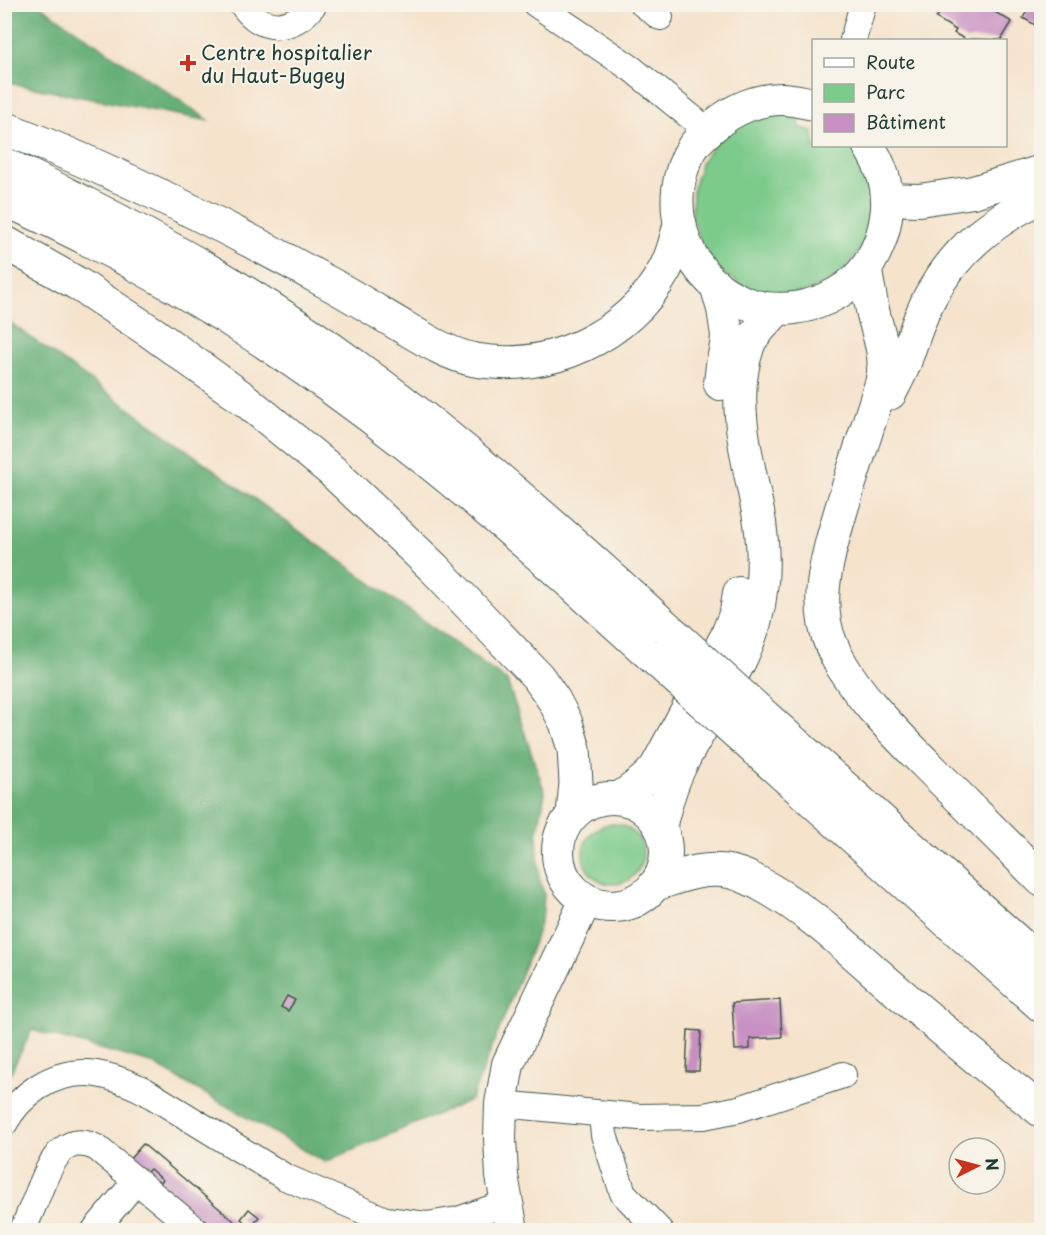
<svg xmlns="http://www.w3.org/2000/svg" width="1046" height="1235" viewBox="0 0 1046 1235" font-family="'Playpen Sans',sans-serif">
	<style>
		.green { fill: #7dcb8b; stroke: #4e8460; stroke-width: 1.5 }
		.forest { fill: #66af77; stroke: #427656; stroke-width: 1.5 }
		.building { fill: #c78fc2 }
		.lines { fill: none; stroke-linecap: round; stroke-linejoin: round }
		.minor-casing { stroke: #3f564b; stroke-width: 28 }
		.major-casing { stroke: #3f564b; stroke-width: 34 }
		.highway-casing { stroke: #3f564b; stroke-width: 35 }
		.minor { stroke: #fff; stroke-width: 26 }
		.major { stroke: #fff; stroke-width: 32 }
		.highway { stroke: #fff; stroke-width: 33 }
		.highway-bridge-casing { stroke: #3f564b; stroke-width: 35; stroke-linecap: butt }
		.highway-bridge { stroke: #fff; stroke-width: 33 }
		.poi-dot { fill: #c8321e; stroke: #f7f3e8; stroke-width: 2 }
		.labels { text-anchor: middle; dominant-baseline: central; stroke-width: 4.5; stroke-linejoin: round; paint-order: stroke }
		.poi-label { font-size: 20px; fill: #1f3d34; stroke: #f7f3e8; text-anchor: start }
	</style>
	<rect width="100%" height="100%" fill="#f7f3e8"/>
	<filter id="ink" filterUnits="userSpaceOnUse"><feTurbulence type="fractalNoise" baseFrequency=".0167" numOctaves="2"/><feDisplacementMap in="SourceGraphic" scale="12" xChannelSelector="R" yChannelSelector="G"/><feConvolveMatrix kernelMatrix="1 2 1 2 8 2 1 2 1" color-interpolation-filters="sRGB"/></filter>
	<filter id="wash" filterUnits="userSpaceOnUse"><feTurbulence type="fractalNoise" baseFrequency=".008" numOctaves="4" result="noise"/><feDisplacementMap in="SourceGraphic" scale="24" xChannelSelector="R" yChannelSelector="G"/><feGaussianBlur stdDeviation="1.35" result="paint"/><feColorMatrix in="noise" values="0 0 0 0 0 0 0 0 0 0 0 0 0 0 0 0 0 1.4 0 .05"/><feComposite in="paint" operator="in"/></filter>
	<g filter="url(#wash)">
		<rect width="100%" height="100%" fill="#f5e3cc"/>
		<path class="green" d="M770,114H797L800,127L813,132L814,146H851L864,165L872,193L871,224L858,253L837,277L809,291L778,295L747,288L721,272L702,247L692,216L693,188L702,161L719,138L743,122Z
			M583 854a30 30 0 1 1 60 0a30 30 0 1 1-60 0Z"/>
		<path class="forest" d="M4,5H39L210,121L13,84L5,80Z
			M5,319L507,681L545,793L537,835L539,877L544,894L543,912L534,942L471,1100L325,1162L151,1063L32,1030L5,1084Z"/>
		<g id="blocks">
			<path class="building" d="M1031,4H1042V29L1023,18Z
				M944,5H983L1012,22L1001,40L972,39L966,40L954,33L956,30L936,18Z
				M287,996L295,1000L288,1011L281,1007Z
				M780,1000L782,1037L750,1039V1049L735,1050L732,1003Z
				M688,1030L701,1031L699,1071H686Z
				M143,1144L234,1221L226,1230H213L159,1184L163,1180L150,1169L146,1173L129,1160Z
				M249,1209L259,1217L250,1227L241,1219Z"/>
		</g>
	</g>
	<g filter="url(#ink)">
		<use href="#blocks" fill-opacity="0" stroke="#3f564b" stroke-width="1.5"/>
		<g class="lines">
			<g class="minor-casing">
				<path id="minor" d="M242,4C263,34 293,31 314,4
					M536,4L632,69L708,131
					M643,4L660,17
					M853,40L863,4
					M501,1104L639,1117L704,1116L739,1109L843,1075
					M602,1115L604,1135L623,1193L659,1230
					M4,1124C20,1094 52,1072 87,1073C108,1074 127,1082 145,1091L285,1177L383,1219L402,1230
					M386,1220L427,1225L458,1220L507,1203
					M23,1230C28,1217 34,1204 39,1191C50,1165 62,1131 97,1148L196,1230
					M95,1230L136,1181"/>
			</g>
			<g class="major-casing">
				<path id="major" d="M814,104C803,102 792,99 782,99C758,99 733,109 715,125C708,131 698,139 693,147C660,198 682,273 737,299C754,308 776,310 795,308C824,304 855,287 870,262C886,235 893,200 881,170C878,162 873,153 869,146
					M887,199L919,200L973,192L1042,171
					M716,285L723,309L727,335L726,346L722,365L720,384
					M558 852a54 54 0 1 1 108 0a54 54 0 1 1-108 0Z
					M619,798C633,789 646,780 656,767L726,637L736,612L739,593
					M660,828C665,807 670,787 680,767C708,710 755,657 761,591C764,569 763,546 760,523C751,469 731,412 745,357C747,352 748,345 751,340C758,329 769,319 778,309
					M512,1230L502,1176L500,1138L501,1104L508,1064L586,900"/>
			</g>
			<g class="highway-casing">
				<path id="highway" d="M4,128C114,170 220,223 323,280C351,295 378,312 405,328C427,341 450,355 475,360C548,373 628,337 664,271C672,257 676,241 680,224
					M4,164C128,222 248,287 358,368C467,447 567,537 667,628
					M4,199C147,263 283,347 406,444C492,511 572,584 653,657
					M4,242L78,284L151,332L244,399L332,471L434,568L538,677L554,700L566,723L574,749L576,783L573,814
					M865,270C868,284 870,298 873,312C879,339 888,353 882,382C869,423 855,465 842,507C834,534 825,563 823,591C822,609 824,628 831,644C849,689 898,736 933,771C969,807 1005,843 1042,880
					M890,393C895,383 900,374 904,364C912,341 919,317 931,295C958,247 993,221 1042,196
					M772,723L1042,964
					M756,750L1042,1006
					M656,884C681,876 705,866 731,872C745,875 757,882 769,889C816,916 856,956 897,991C945,1032 992,1072 1042,1111"/>
			</g>
			<use href="#minor" class="minor"/>
			<use href="#major" class="major"/>
			<use href="#highway" class="highway"/>
			<g class="highway-bridge-casing">
				<path id="highway-bridge" d="M667,628L772,723
					M653,657L756,750"/>
			</g>
			<use href="#highway-bridge" class="highway-bridge"/>
		</g>
	</g>
	<path class="poi-dot" d="M185 54h6v6h6v6h-6v6h-6v-6h-6v-6h6z"/>
	<g class="labels">
		<g class="poi-label">
			<text x="201" y="52">Centre hospitalier<tspan x="201" dy="23">du Haut-Bugey</tspan></text>
		</g>
	</g>
	<rect width="1046" height="1235" fill="none" stroke="#f7f3e8" stroke-width="24"/>
	<rect x="812" y="39" width="195" height="108" fill="#f7f3e8" stroke="#a1aaa0" stroke-width="1.5"/>
	<rect x="824" y="58" width="30" height="9" fill="#ffffff" stroke="#a1aaa0" stroke-width="1.5"/>
	<text x="866" y="69" font-size="18" fill="#1f3d34">Route</text>
	<rect x="824" y="84" width="30" height="18" fill="#7dcb8b" stroke="#a1aaa0" stroke-width="1.5"/>
	<text x="866" y="99" font-size="18" fill="#1f3d34">Parc</text>
	<rect x="824" y="114" width="30" height="18" fill="#c78fc2" stroke="#a1aaa0" stroke-width="1.5"/>
	<text x="866" y="129" font-size="18" fill="#1f3d34">Bâtiment</text>
	<g transform="translate(977 1166) rotate(84)"><circle r="28" fill="#f7f3e8" stroke="#a1aaa0" stroke-width="1.5"/>
	<path d="M0-4.5L10 22L0 15L-10 22Z" fill="#c8321e"/>
	<text y="-9" font-size="16" font-weight="bold" text-anchor="middle" fill="#1f3d34">N</text>
	</g>
</svg>
